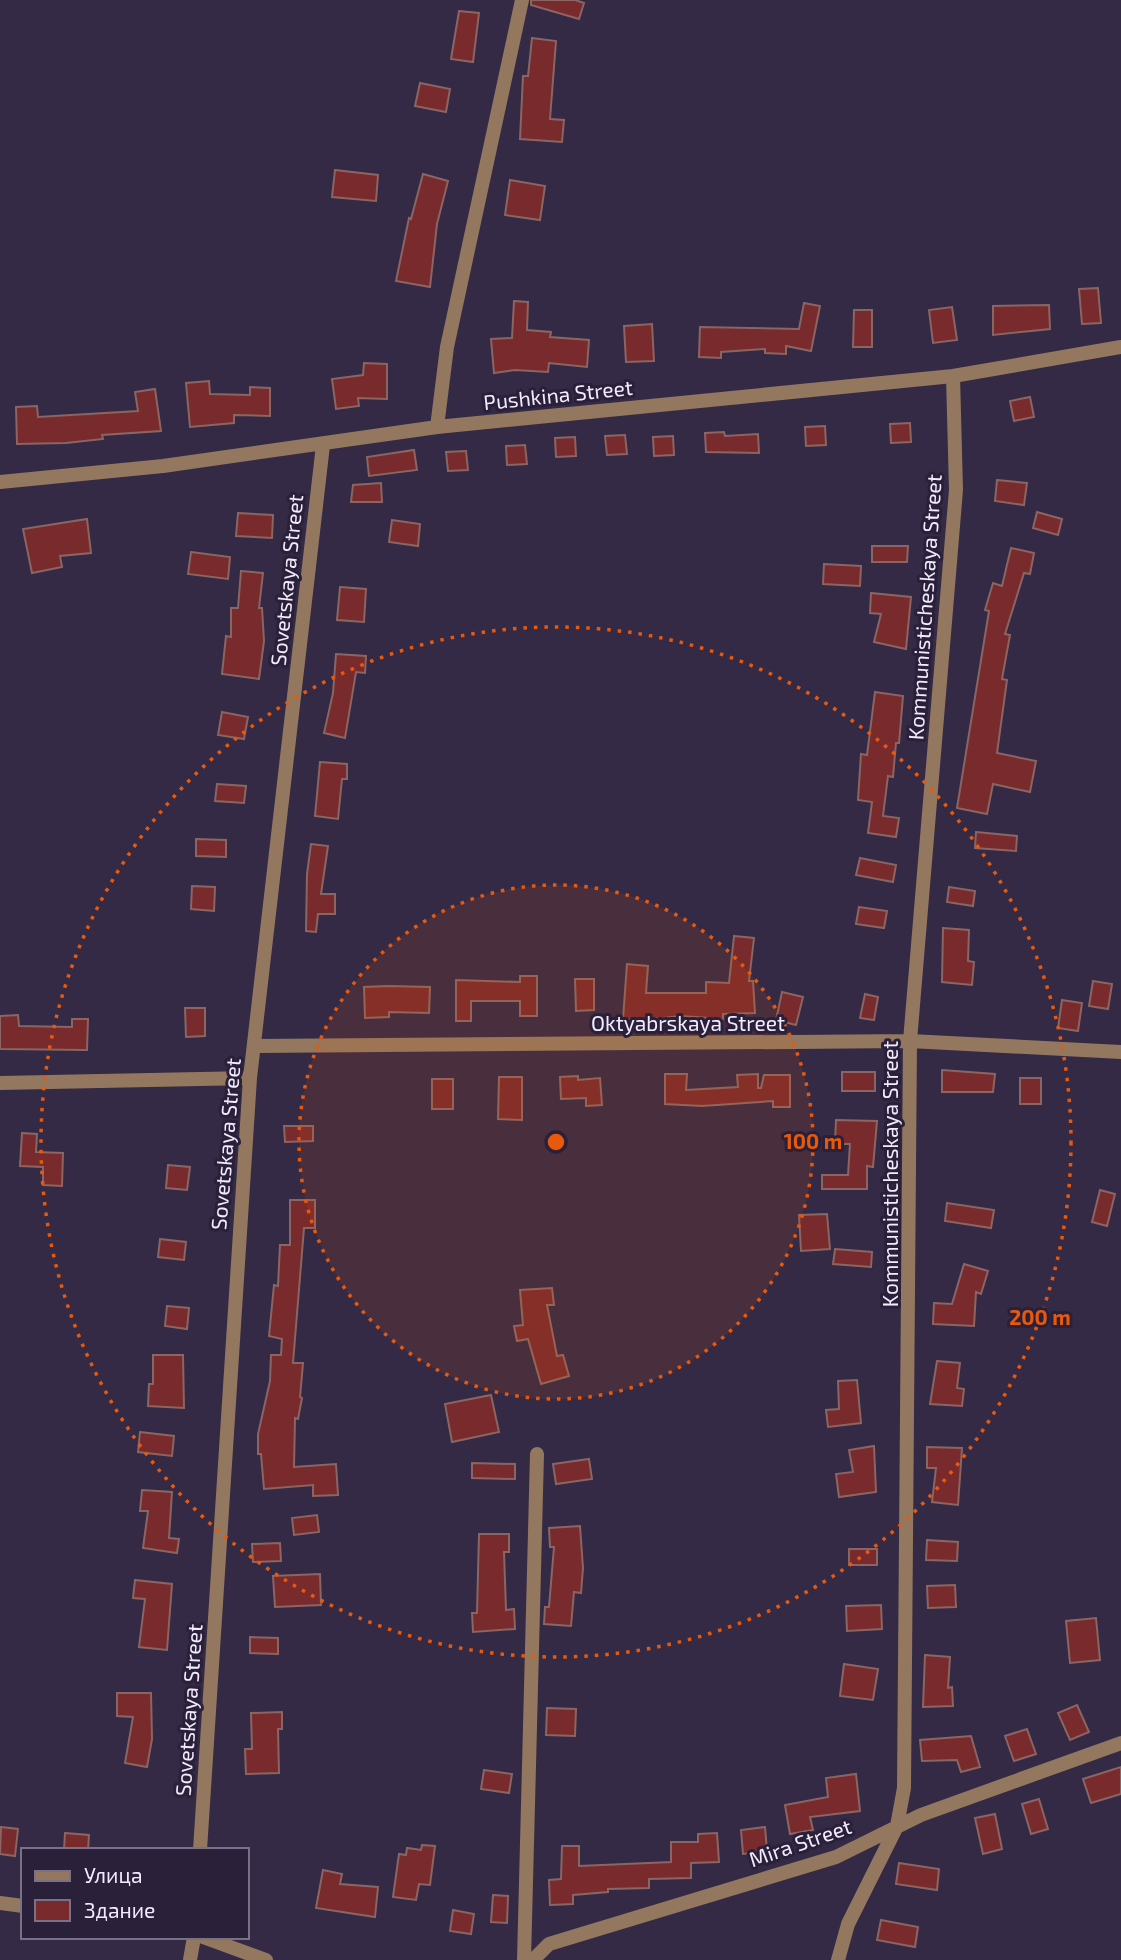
<svg xmlns="http://www.w3.org/2000/svg" width="1121" height="1960" viewBox="0 0 1121 1960" font-family="'Exo 2',sans-serif">
	<style>
		.building { fill: #782a2d; stroke: #8a6563; stroke-width: 2 }
		.lines { fill: none; stroke-linecap: round; stroke-linejoin: round }
		.minor { stroke: #93785f; stroke-width: 14 }
		.ring { fill: none; stroke: #e8590c; stroke-width: 3.5; stroke-dasharray: 3.5 7 }
		.labels { text-anchor: middle; dominant-baseline: central; stroke-width: 6; stroke-linejoin: round; paint-order: stroke }
		.street-label { font-size: 21px; fill: #f1ebfc; stroke: #2a203a }
		.centre { fill: #e8590c; stroke: #2a203a; stroke-width: 3.5 }
		.ring-label { font-size: 21px; text-anchor: middle; font-weight: bold; fill: #e8590c; stroke: #2a203a; stroke-width: 6; stroke-linejoin: round; paint-order: stroke }
	</style>
	<rect width="100%" height="100%" fill="#342a45"/>
	<path class="building" d="M531,0H575L584,3L579,19L531,5Z
		M459,11L479,13L473,62L451,59Z
		M532,38L556,41L550,119L564,120L562,142L520,139L523,76H528Z
		M420,83L450,89L446,112L415,106Z
		M335,170L378,175L376,201L332,197Z
		M423,174L448,181L437,224L430,287L396,281L409,218L411,219Z
		M510,180L545,186L540,220L505,215Z
		M1098,288L1101,323L1082,324L1079,289Z
		M514,301L528,302L527,330L551,332L550,337L589,340L587,367L549,363L548,372L515,370L494,373L491,339L512,338Z
		M804,303L820,306L811,351L786,346V354L765,353V349L721,352V358L699,357L700,327L799,329Z
		M1049,305L1050,329L993,335V306Z
		M952,307L957,340L933,343L929,310Z
		M854,310H872V347H853Z
		M652,324L654,361L626,362L624,326Z
		M364,363L387,364V399L358,398L359,406L336,409L332,379L363,375Z
		M209,381L210,394L250,395V387L270,388V416L234,415V423L190,427L186,383Z
		M155,389L161,431L102,435L103,439L66,443L17,444L16,407L37,406L38,417L138,411L135,392Z
		M1030,397L1034,417L1014,421L1010,401Z
		M910,423L911,442L891,443L890,424Z
		M825,426L826,445L806,446L805,427Z
		M724,432L725,436L758,434L759,453L706,452L705,433Z
		M625,435L627,454L607,455L605,436Z
		M673,436L674,455L654,456L653,437Z
		M575,437L576,456L556,457L555,438Z
		M525,445L527,464L507,465L506,446Z
		M414,450L417,470L369,476L367,457Z
		M466,451L468,470L448,471L446,452Z
		M997,480L1027,483L1024,505L995,501Z
		M381,483L382,502H351L353,485Z
		M1037,512L1062,519L1058,535L1033,528Z
		M238,513L273,515L272,538L236,536Z
		M87,519L91,553L60,556L62,567L32,573L23,529Z
		M392,520L420,524L418,546L389,542Z
		M872,546H908L907,562H872Z
		M1011,548L1034,553L1030,574L1024,573L1005,634L1010,635L1002,679L1007,680L997,753L1036,761L1030,792L993,784L987,814L957,808L989,611L985,610L993,583L1002,586Z
		M191,552L230,557L228,579L188,574Z
		M824,564L861,566L860,586L823,584Z
		M241,571L263,573L259,608H262L264,641L259,679L222,674L226,636L231,637V608H238Z
		M340,587L366,589L364,622L337,620Z
		M871,593L911,597L906,649L874,642L881,614L870,613Z
		M336,654L366,656L365,673L356,672L345,738L324,733L333,693Z
		M875,692L903,696L899,743H896L893,777L888,776L883,816L899,818L896,837L868,833L872,802L858,800L861,754L867,755Z
		M222,712L248,717L244,739L218,735Z
		M320,762L347,764V779H342L338,819L315,816Z
		M217,784L246,786L244,803L215,801Z
		M976,832L1017,836L1016,851L975,848Z
		M196,839L226,840V857L196,856Z
		M311,844L328,846L321,894H335V914H318L316,932L306,931L307,874Z
		M860,858L896,865L893,882L856,875Z
		M192,886L215,887L214,911L191,909Z
		M949,887L975,891L973,906L947,902Z
		M859,907L887,911L884,928L856,924Z
		M943,928L969,930L968,961L974,962L972,985L942,982Z
		M734,936L754,938L749,981H753L755,1013L723,1014V1019L681,1016L644,1020L623,1019L627,964L648,966L646,993H706V982L729,983Z
		M520,976H537V1016H520V1001H471V1021H456V980L520,982Z
		M575,979H594V1010L576,1011Z
		M1093,981L1112,984L1108,1009L1089,1006Z
		M388,986L430,987L429,1013L389,1012V1017L365,1018L364,987Z
		M782,992L803,997L796,1025L776,1020Z
		M865,994L878,997L874,1020L860,1018Z
		M1062,1000L1082,1003L1078,1031L1058,1028Z
		M185,1008H205V1036L186,1037Z
		M18,1015L19,1026L72,1027V1019H88L87,1050L0,1049V1016Z
		M942,1070L995,1074L993,1092H942Z
		M842,1072H875V1091H842Z
		M665,1074H687L686,1090L738,1087L737,1075L758,1074V1088H761L764,1075H790V1107H773V1101L702,1106L665,1104Z
		M578,1076V1080L600,1078L602,1105L586,1106V1098L561,1099L560,1077Z
		M499,1077H522V1120L498,1119Z
		M1020,1078H1041V1104H1020Z
		M432,1079H453V1109H432Z
		M836,1120L877,1121L873,1167L867,1166V1189H822V1175H848L850,1144H835Z
		M284,1126H313V1141L285,1142Z
		M22,1133L37,1134L36,1152L63,1153L62,1186L43,1185V1167L20,1166Z
		M168,1165L190,1167L187,1190L166,1188Z
		M1100,1190L1115,1194L1107,1226L1092,1222Z
		M290,1200H315V1228H304L293,1363H303L300,1397L302,1398L298,1419L295,1418L294,1467L336,1464L338,1495L313,1496V1485L264,1489L261,1454H258V1434L270,1381L271,1355H281L282,1339L269,1336L274,1285L278,1286L280,1245H290Z
		M947,1203L994,1210L991,1228L945,1221Z
		M827,1214L830,1249L801,1251L799,1215Z
		M160,1239L186,1242L184,1260L158,1257Z
		M835,1249L872,1252L871,1267L833,1264Z
		M964,1264L988,1271L981,1294L976,1292L974,1326L933,1324L934,1303L952,1304Z
		M552,1288L554,1305H547L557,1356L563,1355L569,1376L541,1384L528,1339L517,1341L514,1326L523,1325L520,1290Z
		M167,1306L189,1308L187,1329L165,1326Z
		M153,1355H183L184,1408L148,1406L149,1384H153Z
		M937,1361L960,1363L957,1388L964,1389L962,1406L930,1404Z
		M857,1380L861,1423L828,1427L826,1410L839,1409L838,1381Z
		M491,1395L499,1432L452,1442L445,1404Z
		M140,1432L174,1436L172,1456L138,1452Z
		M874,1446L876,1492L839,1497L836,1474L853,1472L849,1450Z
		M927,1447L962,1448L958,1505L932,1502L936,1468H927Z
		M589,1459L592,1479L556,1484L553,1464Z
		M472,1463L515,1464V1479L472,1478Z
		M142,1490L172,1492L169,1538L179,1539L177,1553L143,1548L148,1511H140Z
		M317,1515L319,1532L294,1535L292,1518Z
		M580,1526L583,1568L581,1593L574,1592L571,1626L544,1624L545,1607H549L554,1547H550L549,1528Z
		M479,1534H509V1552H504L506,1610L514,1609L515,1629L473,1632L472,1613H477Z
		M927,1540L958,1542L957,1561L926,1560Z
		M280,1543L281,1561L253,1562L252,1544Z
		M849,1549H877V1565H849Z
		M320,1574L321,1605L275,1607L273,1576Z
		M135,1580L172,1584L167,1650L139,1647L145,1599L133,1598Z
		M955,1585L956,1607L928,1608L927,1586Z
		M881,1605L882,1629L847,1631L846,1606Z
		M1096,1618L1100,1660L1070,1663L1066,1621Z
		M250,1637L278,1638V1654L250,1653Z
		M925,1655L950,1657L948,1688L952,1687L953,1706L923,1707Z
		M844,1664L878,1669L873,1700L840,1696Z
		M117,1693H151L152,1739L147,1767L125,1763L133,1717L117,1716Z
		M1077,1705L1089,1732L1070,1740L1058,1713Z
		M547,1708L576,1709L575,1736L546,1735Z
		M282,1712V1729H278L279,1773L246,1774L245,1749H252L251,1713Z
		M1027,1729L1036,1754L1014,1761L1005,1736Z
		M971,1736L980,1767L961,1772L957,1760L922,1761L920,1740Z
		M1121,1767V1794L1091,1803L1083,1779Z
		M484,1770L512,1774L509,1793L481,1789Z
		M856,1774L860,1811L810,1817L813,1830L790,1834L785,1805L828,1797L826,1778Z
		M1039,1799L1048,1829L1031,1834L1022,1804Z
		M995,1814L1002,1849L983,1854L975,1818Z
		M1,1827L18,1829L15,1856L0,1854Z
		M765,1827L767,1851L743,1854L741,1830Z
		M65,1833L89,1835L88,1850H64Z
		M717,1833L719,1862L691,1863V1878L649,1879V1888L608,1889V1892L573,1895V1904L550,1905L549,1880L561,1879L562,1846H579V1866L671,1862V1842H698V1834Z
		M422,1845L435,1846L430,1885L419,1884L416,1900L393,1897L399,1854L406,1855L407,1848L421,1850Z
		M899,1863L939,1869L937,1890L896,1884Z
		M323,1870L342,1874L340,1884L378,1887L375,1917L316,1908Z
		M493,1895L508,1896L507,1923L491,1922Z
		M453,1910L474,1914L471,1934L450,1931Z
		M881,1920L918,1927L915,1947L877,1940Z"/>
	<g class="lines">
		<path class="minor" d="M437,427L447,347L522,0
			M0,482L163,466L437,427L953,376L1121,347
			M255,1046L910,1041L1121,1052
			M0,1083L250,1078
			M200,1850L250,1078L323,445
			M0,1903L23,1906
			M203,1937L266,1960
			M190,1960L194,1937
			M524,1960L537,1454
			M533,1960L549,1944L836,1857L921,1815L1121,1743
			M838,1960L848,1924L897,1826L904,1788L910,1041L956,490L953,376"/>
	</g>
	<circle cx="556" cy="1142" r="257" fill="#e8590c" fill-opacity=".12"/>
	<g class="ring">
		<circle cx="556" cy="1142" r="257"/>
		<circle cx="556" cy="1142" r="515"/>
	</g>
	<g class="labels">
		<g class="street-label">
			<text transform="translate(558 394) rotate(-6)">Pushkina Street</text>
			<text transform="translate(286 580) rotate(-84)">Sovetskaya Street</text>
			<text transform="translate(924 607) rotate(-86)">Kommunisticheskaya Street</text>
			<text x="688" y="1022">Oktyabrskaya Street</text>
			<text transform="translate(225 1144) rotate(-85)">Sovetskaya Street</text>
			<text transform="translate(889 1174) rotate(-90)">Kommunisticheskaya Street</text>
			<text transform="translate(188 1710) rotate(-86)">Sovetskaya Street</text>
			<text transform="translate(800 1842) rotate(-19)">Mira Street</text>
		</g>
	</g>
	<circle cx="556" cy="1142" r="10" class="centre"/>
	<g class="ring-label">
		<text x="813" y="1149">100 m</text>
		<text x="1040" y="1325">200 m</text>
	</g>
	<rect x="21" y="1848" width="228" height="91" fill="#2a203a" stroke="#7a7188" stroke-width="2"/>
	<rect x="35" y="1871" width="35" height="10" fill="#93785f" stroke="#7a7188" stroke-width="2"/>
	<text x="84" y="1883" font-size="21" fill="#f1ebfc">Улица</text>
	<rect x="35" y="1900" width="35" height="21" fill="#782a2d" stroke="#7a7188" stroke-width="2"/>
	<text x="84" y="1918" font-size="21" fill="#f1ebfc">Здание</text>
</svg>
